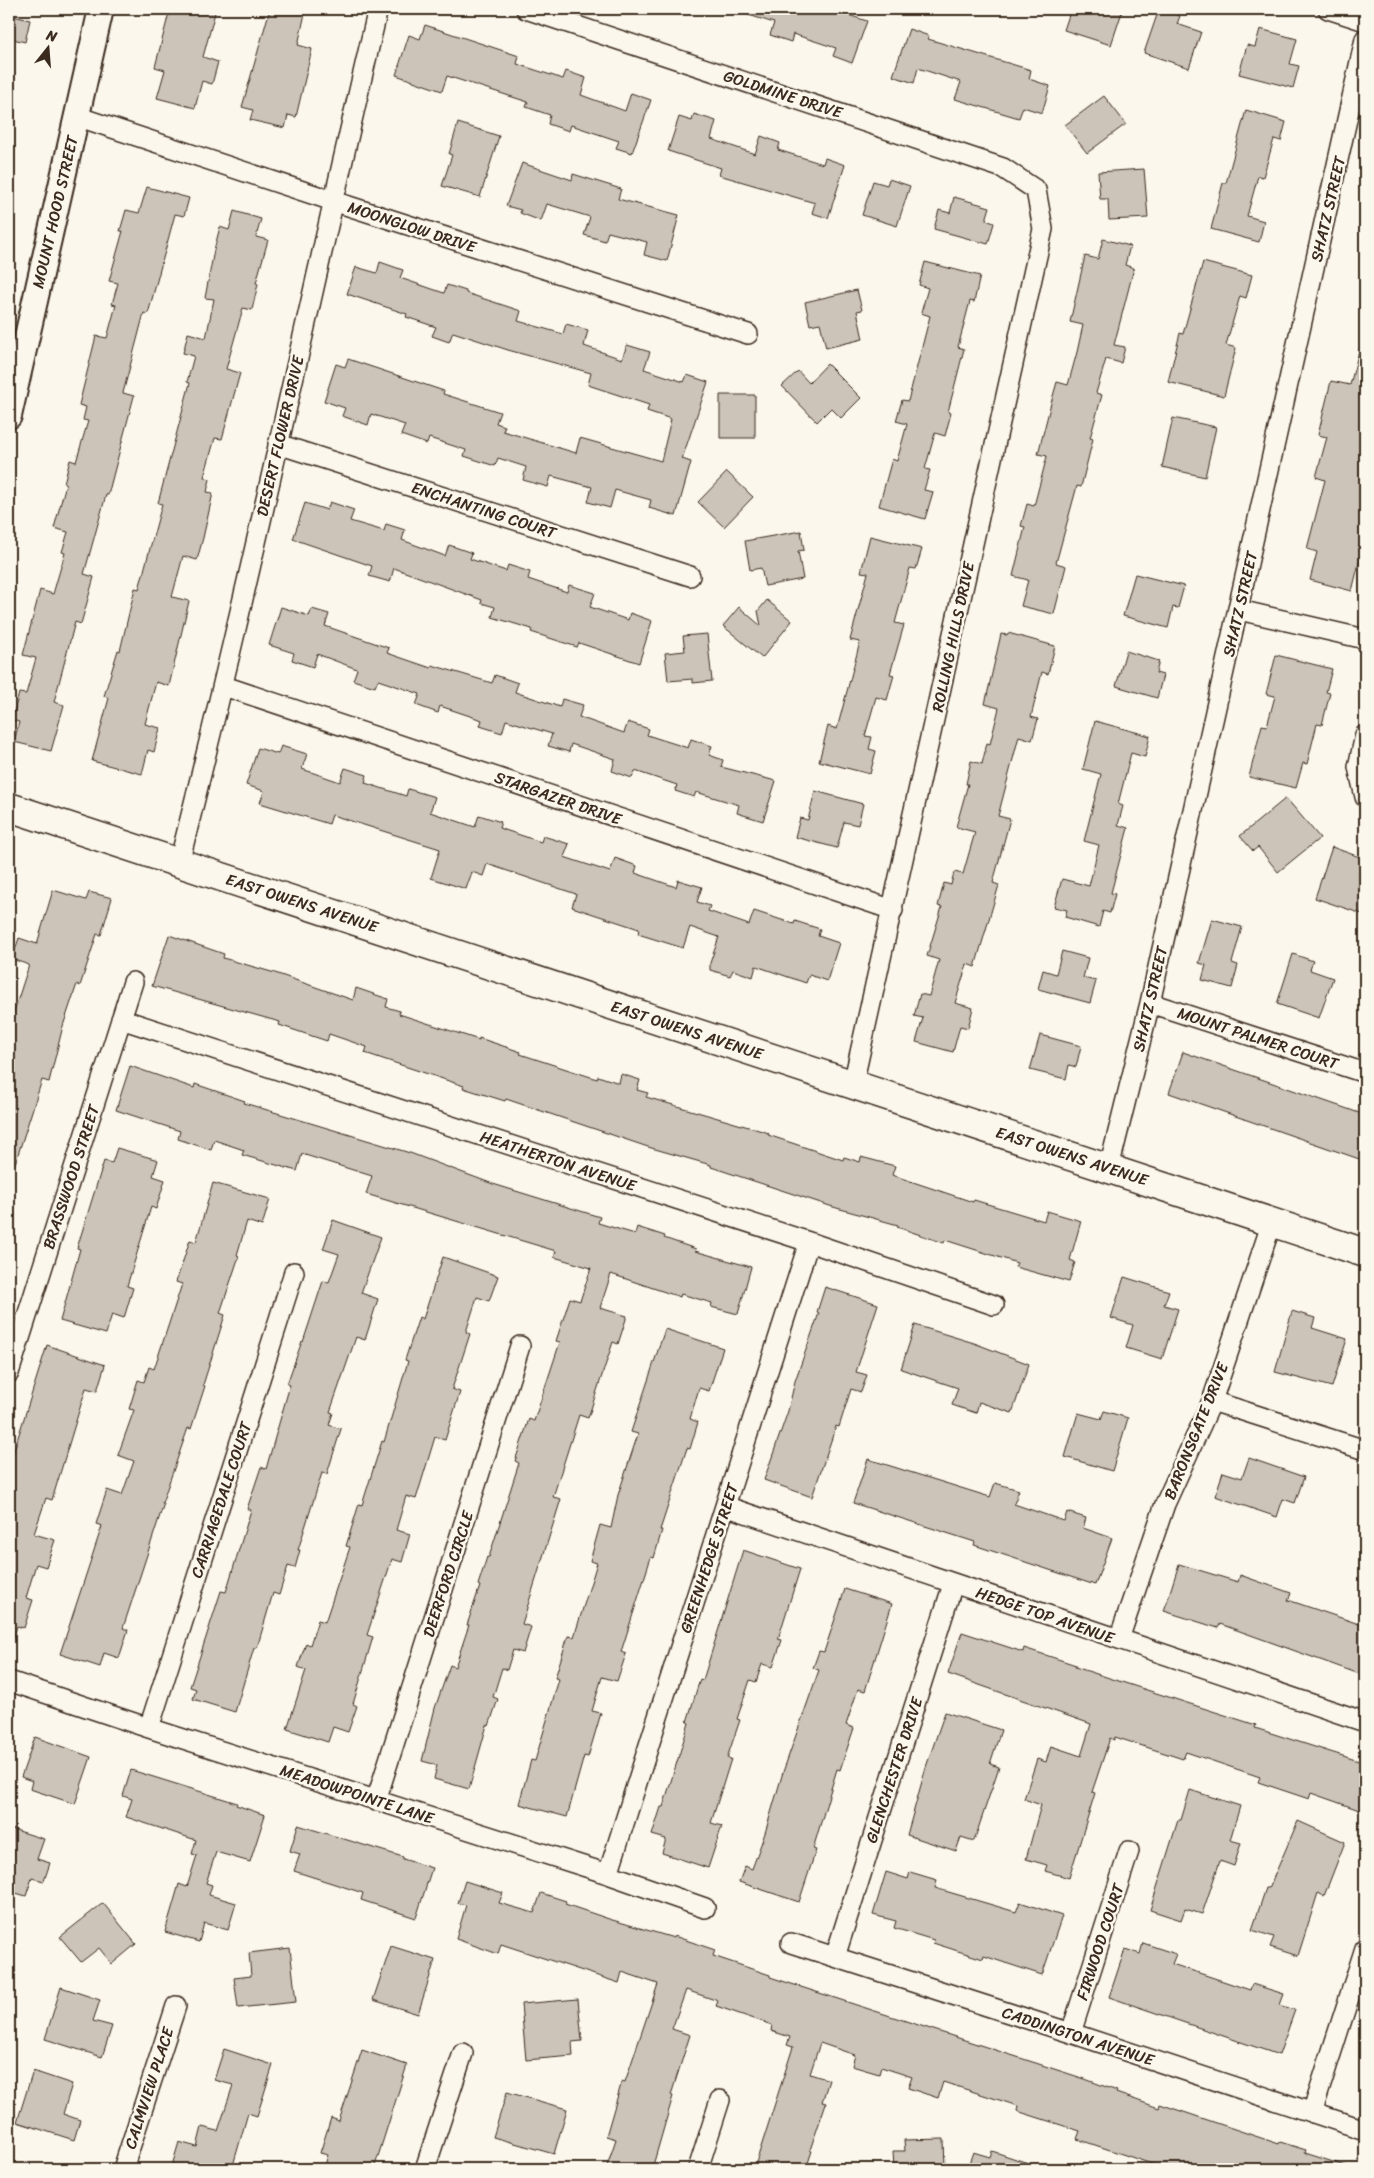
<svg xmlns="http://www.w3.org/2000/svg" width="1374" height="2178" viewBox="0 0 1374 2178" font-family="Sriracha,sans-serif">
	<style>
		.building { fill: #ccc4b9; stroke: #3b2a1e }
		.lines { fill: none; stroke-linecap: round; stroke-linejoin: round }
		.minor-casing { stroke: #3b2a1e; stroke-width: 22 }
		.tertiary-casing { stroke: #3b2a1e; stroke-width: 28 }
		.secondary-casing { stroke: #3b2a1e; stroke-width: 31 }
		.minor { stroke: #fbf7ec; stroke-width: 19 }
		.tertiary { stroke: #fbf7ec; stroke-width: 24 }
		.secondary { stroke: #fbf7ec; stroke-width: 28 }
		.labels { text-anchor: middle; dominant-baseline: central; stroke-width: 5; stroke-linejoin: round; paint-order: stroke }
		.street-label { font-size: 16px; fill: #3b2a1e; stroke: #fbf7ec }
	</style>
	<rect width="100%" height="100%" fill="#fbf7ec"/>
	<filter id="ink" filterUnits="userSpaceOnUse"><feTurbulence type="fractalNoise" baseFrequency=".02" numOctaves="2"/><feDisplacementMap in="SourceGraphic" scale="10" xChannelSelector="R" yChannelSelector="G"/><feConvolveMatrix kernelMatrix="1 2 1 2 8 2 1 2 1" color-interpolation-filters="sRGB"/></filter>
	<g filter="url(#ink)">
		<path class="building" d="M170,9H216L203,57L218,62L212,84L202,81L195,108L157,98L165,70L155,67Z
			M270,9H306L298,45L312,49L296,117L288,115L285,128L250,120L253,110L242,107Z
			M740,9H837L845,12V14L867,21L852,63L833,56L836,48L793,34L791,42L770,35L774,23L739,12Z
			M1071,9H1123L1111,45L1064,30Z
			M1159,9L1180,16L1177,24L1201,32L1189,68L1144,53Z
			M9,15L30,20L25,42L9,38Z
			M425,25L519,56L517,64L563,79L566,71L586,78L581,95L625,111L631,93L651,100L632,153L616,148L619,141L571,125L569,131L548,124L550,115L526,107L528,102L447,76L442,91L396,75L409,35L420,39Z
			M909,29L929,36L928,39L1031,70L1029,79L1050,86L1042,113L1023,107L1019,118L955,99L961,82L918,68L914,83L893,76Z
			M1260,29L1297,39L1290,64L1299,66L1293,88L1239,74L1247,45L1255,47Z
			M1104,96L1126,124L1087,153L1065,125Z
			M1246,110L1286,122L1281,141L1274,139L1263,177L1258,176L1247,216L1264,221L1259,242L1211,229L1223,183H1226Z
			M694,114L716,121L711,139L755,154L761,136L780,143L778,150L823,164L825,158L845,165L828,218L812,213L815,203L719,175L721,168L668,151L679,117L692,121Z
			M458,123L499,136L480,197L442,186L452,155L449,154Z
			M522,163L572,180L573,174L621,189L618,199L679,215L667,261L644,255L647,242L608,232L605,241L584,235L590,217L547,204L541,221L520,213L521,210L506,206Z
			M1144,169L1148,218L1109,220L1108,199H1100L1098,172Z
			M889,179L910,186L897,226L862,215L873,181L887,185Z
			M147,187L189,198L184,216L175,214L148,314L144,313L123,393L134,396L108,495H106L84,574L94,577L81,624L75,622L54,702L64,705L51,751L14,742L19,722L12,720L19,693L26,694L36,658L23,655L40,590L53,594L65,553L62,552L68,532L54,528L66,484L64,483L70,460L76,462L88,421L83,420L86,407L79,405L96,336L107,338L116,305L112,304L118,283L109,281L123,231H120L126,210L139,213Z
			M954,197L990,207L986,220L994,223L988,244L934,229L939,210L950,213Z
			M234,211L261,219L256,237L268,240L256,283L258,284L252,310L243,308L226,369L240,373L222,439L215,438L204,477L210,479L207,492L213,493L203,538L197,560L183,556L172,597L189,601L169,686L156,682L145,724L160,728L154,752L148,750L142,774L92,761L109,698L104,696L118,650L120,651L135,588L139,589L162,504L158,503L190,383L187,382L194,356L183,353L188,333L206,338L214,299L205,298L214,250L220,227L229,230Z
			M1103,239L1130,246L1125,265L1134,268L1114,345L1125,347L1121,363L1106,359L1096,393L1102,395L1090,438L1093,439L1081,487L1077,486L1056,563L1066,566L1054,614L1021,606L1028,580L1013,576L1025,527L1021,526L1027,504L1034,506L1047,456L1038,454L1051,403L1057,382L1068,385L1077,352L1083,325L1070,322L1085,256L1098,259Z
			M380,262L403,270L400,278L444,293L447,285L466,291V293L521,311L518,321L563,334L566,324L588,330L584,346L622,359L627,345L650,352L644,369L684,382L687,375L708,382L682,459L691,462L676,516L649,508L651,500L615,490L610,508L588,502L592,487L551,476L548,487L523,480L526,467L498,458L495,466L464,456L466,450L429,438L427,444L401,435L405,425L371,414L368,425L342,416L345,408L324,401L336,364L345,367L348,359L444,391L443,394L500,412L496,423L505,426L503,431L576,453L580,438L661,461L671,419L647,411L649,405L588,385L591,373L508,350L453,332L449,342L432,336L436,327L406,317L407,314L347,294L356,267L377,273Z
			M925,262L980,276L974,302L970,301L958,347L964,349L948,412L951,413L945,436L935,433L925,469L930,470L924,490L933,492L925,519L879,506L892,459L897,461L907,424L896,421L902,400L908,401L930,316L921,313L928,288L919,285Z
			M1203,262L1252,275L1246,298L1240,296L1226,345L1236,348L1224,396L1168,382L1180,333L1183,334Z
			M857,290L862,310L857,311L863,339L826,348L820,323L810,325L805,302Z
			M1360,347L1365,348V539L1352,591L1310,580L1317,552L1307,549L1325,480L1316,477L1327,437L1318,435L1331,381L1350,385Z
			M827,364L861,398L841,418L831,408L817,422L782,386L798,371L809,383Z
			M720,395H755V438H720Z
			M1173,418L1216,427L1205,477L1162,467Z
			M727,472L753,497L724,527L698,502Z
			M330,502L354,510L350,521L384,531L386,524L405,530L402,540L445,556L449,545L472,553L470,559L506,571L508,565L530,572L528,579L567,592L569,585L595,593L590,607L628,620L630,613L652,621L639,663L579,643L577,647L531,632L532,629L492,617L495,607L481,603L482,600L394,568L390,582L369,576L372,566L293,539L305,503L327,510Z
			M801,531L804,550L798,551L803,579L765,586L761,568L750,570L745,541Z
			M870,536L922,549L916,569L910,568L895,623L904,625L890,674L894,675L887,700L876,697L865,736L872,737L869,749L876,751L870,774L819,761L828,726L837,729L860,642L850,640L868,573L861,572Z
			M1135,574L1184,586L1178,608L1173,607L1168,628L1123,616Z
			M767,600L792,621L762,658L723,626L739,607L761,626L758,611Z
			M281,607L309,616L312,609L329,614L325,626L389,648L387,653L431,668L432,665L492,683L495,675L518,683L515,692L560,707L562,699L583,705L579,717L624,733L628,722L649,729L647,735L688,748L691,739L712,746L709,755L723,760L721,767L776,781L763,821L737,813L739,805L696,792L694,797L675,791L677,785L635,771L632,778L612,771L615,759L571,744L569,752L548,746L552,734L506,720L502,733L480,726L482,720L440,706L438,713L416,705L420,694L378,680L375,687L353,680L357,669L317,654L313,667L292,660L294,653L269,645Z
			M1008,633L1055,646L1048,674L1042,672L1031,717L1038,719L1032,740L1019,736L998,816L1010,819L993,883L999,885L975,967L967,964L955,1003L973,1008L968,1028L960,1026L953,1052L916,1042L923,1018L914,1016L920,994L929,996L939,960L927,956L942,907L938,906L944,883L951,885L954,872L963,874L975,832L956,827L968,784H966L971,761L982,764L987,743L990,744L999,708L985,704L1001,634L1007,635Z
			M707,634L712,681L693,683V679L668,681L665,653L685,651L683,636Z
			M1126,651L1159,661L1156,673L1163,675L1157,698L1116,686Z
			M1276,655L1332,669L1326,692L1330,693L1322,725L1317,724L1307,764L1303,763L1296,788L1249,777L1262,725L1267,726L1275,696L1266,694Z
			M1095,721L1150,736L1145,757L1131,753L1118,804L1123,806L1118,825L1128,828L1111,893L1115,894L1110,913L1103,911L1099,927L1065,917L1067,910L1054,907L1062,879L1089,886L1099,845L1084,841L1101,774L1083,769Z
			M281,746L307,754L302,769L340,782L345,768L367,775L365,783L406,796L408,789L435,797L430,812L475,827L479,815L501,822L499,828L541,842L543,836L569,844L564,857L610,872L615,858L637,866L635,873L676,887L678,880L702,887L697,902L710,906L708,911L749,925L754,911L794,924L795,921L820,929L818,936L839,943L827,981L809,975L806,983L756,966L753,977L733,970L730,976L710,970V963L719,937L690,927L683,948L638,934L639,929L572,907L576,894L487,864L483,876L472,872L466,889L431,878L440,849L332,815L329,824L260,803L264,791L246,785L258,748L278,754Z
			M815,791L863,804L858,825L844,822L837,848L795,837L800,818L808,820Z
			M1286,798L1320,838L1278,872L1258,847L1253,851L1240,836Z
			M1332,847L1365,859V915L1315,898Z
			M53,890L86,900L89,892L112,898L101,935L97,934L80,986L77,984L63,1026L49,1082L42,1080L12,1173H9V1027L29,965L12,959L19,938L37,944Z
			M1212,919L1242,927L1232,963L1238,965L1232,988L1202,980L1206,965L1199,963Z
			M169,935L224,954L223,958L275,973L353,1000L356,988L388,999L386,1007L400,1011L399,1014L479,1040V1038L521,1052L520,1054L597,1079L598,1076L619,1083L621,1074L640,1080L637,1090L648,1093L646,1097L769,1133L768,1135L843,1160L844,1157L860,1162L861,1157L895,1166L892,1175L973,1202L974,1200L1044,1221L1047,1211L1081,1221L1070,1260L1075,1262L1069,1282L1015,1267L1017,1263L945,1240L944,1243L897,1227L898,1225L833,1207L711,1167V1165L648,1147L506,1099L505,1101L463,1088L464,1086L365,1053L367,1047L329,1034L327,1041L279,1025L280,1022L152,986Z
			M1062,951L1088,958L1083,978L1096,981L1090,1003L1038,989L1043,970L1056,974Z
			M1293,954L1313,961L1310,970L1333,978L1319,1018L1277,1004Z
			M1040,1035L1081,1046L1076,1067L1069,1065L1066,1079L1030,1070Z
			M1183,1052L1365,1115V1161L1169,1093Z
			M130,1066L194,1088L195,1084L245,1101L244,1103L410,1153L493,1184L600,1217L598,1223L635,1234L637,1227L665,1236L664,1238L696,1249L695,1251L751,1267L738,1314L711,1307L712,1303L681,1294L680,1297L611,1274L600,1308L627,1316L618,1344L613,1342L588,1418L579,1415L553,1497L561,1499L522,1624L531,1627L523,1653L513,1650L507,1670L502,1668L493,1697L498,1699L489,1726L487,1725L469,1789L434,1779L437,1765L422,1761L435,1708L450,1665L455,1667L469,1625H467L480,1586L478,1585L487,1557H489L519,1463L515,1461L529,1419L534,1421L560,1342L556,1341L570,1298L580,1301L591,1268L554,1257L556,1251L366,1194L372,1176L302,1154L297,1171L242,1155L244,1150L214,1140L211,1150L178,1139L180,1131L116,1110Z
			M117,1148L158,1160L153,1176L165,1180L156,1209L151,1207L127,1286L133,1288L124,1318L112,1314L106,1334L60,1321L80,1249L77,1248L104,1161L112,1163Z
			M213,1183L270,1199L262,1226L247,1221L237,1255L239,1256L220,1313L225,1315L203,1385L205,1386L191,1429L188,1428L162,1503H164L123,1628L128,1630L119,1658L104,1653L100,1667L60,1654L102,1526L96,1524L107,1490L122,1495L134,1461L118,1455L134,1410L129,1409L138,1380L144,1382L149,1367L154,1369L182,1284L176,1282L190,1240L196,1242Z
			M333,1220L381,1237L361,1293L378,1299L365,1340L356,1337L330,1412L333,1413L329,1425L341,1429L327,1474L322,1473L298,1550H300L295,1568L288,1566L279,1595L273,1593L257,1648H254L235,1712L193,1699L196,1689L190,1687L221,1591L226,1592L251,1510L247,1509L261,1467L266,1469L290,1385L287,1384L302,1341L303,1342L323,1281L329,1282L339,1254L323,1249Z
			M443,1257L498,1276L489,1301L477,1297L466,1332L470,1334L452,1389L460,1392L445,1440L435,1437L416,1499L406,1496L396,1530L410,1534L402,1562L392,1559L367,1635L373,1637L353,1704L357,1706L348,1732L333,1727L328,1742L287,1729L306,1670L298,1667L306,1643L310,1645L318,1620L325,1622L350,1547L346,1546L359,1504L362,1505L382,1441L384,1442L408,1361L405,1360L419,1317L423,1319Z
			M1124,1277L1169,1291L1164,1305L1178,1309L1162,1359L1126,1348L1133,1325L1111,1318Z
			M825,1287L878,1304L856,1372L867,1375L861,1392L851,1389L839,1427L836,1426L812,1497L764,1480L788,1411L795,1381L819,1313L817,1312Z
			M1292,1311L1315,1318L1312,1328L1347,1339L1332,1387L1275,1372Z
			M915,1325L974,1343L1029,1364L1012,1413L979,1402L976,1413L952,1405L958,1388L901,1369Z
			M665,1329L723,1348L709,1391L699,1388L690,1419L698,1422L690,1449L687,1448L660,1530H662L654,1558L651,1557L621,1652L626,1654L617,1681L602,1677L592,1711L601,1713L588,1757L584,1756L567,1817L519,1804L531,1760L535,1761L559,1679L555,1678L568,1636L574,1637L597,1563L590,1561L600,1525L611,1528L618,1495L638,1434L631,1432Z
			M47,1345L105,1365L97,1391L86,1388L52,1500L46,1498L34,1534L55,1540L46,1567L36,1564L26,1598L33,1600L24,1628L17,1626L13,1640L9,1639V1466Z
			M1104,1411L1128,1418L1112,1471L1065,1457L1078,1413L1101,1419Z
			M1249,1458L1304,1477L1295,1503L1283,1499L1277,1517L1215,1496L1223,1472L1242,1478Z
			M868,1459L990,1497L995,1483L1019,1490L1014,1504L1064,1521L1067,1512L1086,1518L1083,1528L1112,1538L1095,1585L974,1545L975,1542L853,1503Z
			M743,1550L800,1569L778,1639L782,1640L773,1667L762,1664L756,1682L750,1680L737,1719L740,1720L727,1758L731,1759L711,1823L722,1826L708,1868L662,1853L666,1839L652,1835L661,1807H663L689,1723L687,1722L700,1679L703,1680Z
			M1179,1564L1238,1582L1240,1575L1291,1593L1288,1600L1365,1626V1676L1220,1624L1218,1628L1164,1611Z
			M845,1589L892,1604L865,1691L858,1689L846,1725L854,1728L840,1770L837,1769L813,1849L816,1850L799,1902L739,1882L745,1866L752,1869L765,1833L783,1772L819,1670L813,1668L819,1651L824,1652Z
			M962,1632L1023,1652L1024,1648L1076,1665L1075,1667L1256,1725L1255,1728L1365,1763V1812L1311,1793L1309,1799L1258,1782L1260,1777L1186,1752L1183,1759L1115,1737L1114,1740L1110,1738L1092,1792L1095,1793L1069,1878L1045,1871L1047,1865L1026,1859L1041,1805L1024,1799L1037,1759L1046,1762L1051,1746L1081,1756L1091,1724L948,1674Z
			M945,1712L1001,1730L990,1764L999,1767L974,1841L961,1837L956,1851L907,1835L926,1767Z
			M35,1737L91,1757L75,1804L30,1789L32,1781L21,1777Z
			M131,1770L237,1803L236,1805L265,1815L250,1862L216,1852L206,1883L212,1885L209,1895L236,1903L228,1930L204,1923L199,1942L165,1932L179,1884L187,1887L197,1855L192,1854L196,1840L126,1817L132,1799L123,1796Z
			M1190,1790L1240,1806L1230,1840L1241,1843L1234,1866L1220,1861L1202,1914L1185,1909L1181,1920L1150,1910L1178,1820H1181Z
			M1298,1821L1345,1842L1324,1896L1318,1893L1298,1956L1270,1947L1274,1937L1252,1930L1266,1888H1269Z
			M298,1825L403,1857V1859L432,1868L416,1918L361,1900L363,1893L294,1871L300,1854L290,1851Z
			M9,1828L44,1839L37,1859L50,1863L44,1881L32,1878L26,1896L9,1891Z
			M886,1872L908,1879L910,1872L937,1880L935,1888L1016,1912L1020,1902L1062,1916L1042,1975L984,1956L983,1959L933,1943L934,1940L894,1928L896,1921L873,1915Z
			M465,1881L503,1893L499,1903L534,1913L541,1893L566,1901L565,1904L609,1919L674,1938V1936L715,1950L713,1956L770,1975V1977L1085,2079L1117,2091L1116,2093L1159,2108L1160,2104L1279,2144L1280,2142L1306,2150L1305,2153L1346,2166L1345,2169H1167L1077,2139L1080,2131L1017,2111L1018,2106L943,2082L938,2098L908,2088L912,2077L881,2067L879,2074L852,2066L855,2055L820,2043L810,2074L829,2080L822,2102L826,2103L810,2150L812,2151L806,2169H754L793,2047L787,2045L790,2037L771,2031L772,2025L716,2006L718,2001L686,1990L672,2029L690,2035L671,2095L673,2096L652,2169H606L616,2139L606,2136L622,2081L625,2082L658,1984L622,1972L619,1983L501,1944L498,1954L456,1939L466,1905L458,1903Z
			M103,1903L136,1944L112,1964L99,1948L81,1962L60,1937Z
			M1143,1943L1176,1954L1172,1964L1250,1990L1252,1984L1284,1994L1280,2005L1295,2010L1279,2055L1109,1997L1125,1949L1140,1954Z
			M391,1946L435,1960L418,2014L373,2000Z
			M290,1948L296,2002L238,2008L234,1978L251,1976L249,1953Z
			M61,1987L100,2000L93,2021L112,2026L102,2057L45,2039Z
			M578,1999L582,2041L572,2042L573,2056L526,2060L521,2004Z
			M224,2049L273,2065L257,2116L248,2113L232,2169H171L179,2142L197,2147L202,2127L218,2131L233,2085L214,2080Z
			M362,2050L407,2065L374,2169H324L328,2155L320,2153L331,2118L339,2121Z
			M33,2071L72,2084L63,2114L80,2120L74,2140L17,2122Z
			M507,2092L567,2109L554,2154L493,2137Z
			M944,2139L945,2169H894L893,2151H905L904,2140Z
			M992,2151L1037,2166V2169H967L973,2152L990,2157Z"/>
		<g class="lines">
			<g class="minor-casing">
				<path id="minor" d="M526,9L1003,168L1036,190L1043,229L853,1084
					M1328,9L1365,21
					M76,116L333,201L748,334
					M278,444L690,576
					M1239,610L1365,639
					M224,686L893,910
					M1365,735L1358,767L1365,797
					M179,863C251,579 311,293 378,9
					M1150,1003L1365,1073
					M121,1019L809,1242L994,1305
					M1109,1168L1150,1003L1365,39
					M9,1373L133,982
					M1212,1401L1365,1450
					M725,1506L1365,1722
					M1119,1639L1165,1504L1212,1401L1272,1222
					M9,1681L149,1728L608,1874L705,1908
					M149,1728L294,1272
					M376,1801L520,1346
					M608,1874L809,1242
					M791,1943L1071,2033L1365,2130
					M835,1957L953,1584
					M1071,2033L1129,1851
					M1312,2113L1365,1948
					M123,2169L176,2006
					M425,2169L463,2053
					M698,2169L720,2100"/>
			</g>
			<g class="tertiary-casing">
				<path id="tertiary" d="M9,416L101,9"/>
			</g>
			<g class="secondary-casing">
				<path id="secondary" d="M9,807L1365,1253"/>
			</g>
			<use href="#minor" class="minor"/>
			<use href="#tertiary" class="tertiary"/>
			<use href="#secondary" class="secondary"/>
		</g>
	</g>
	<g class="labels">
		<g class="street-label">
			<text transform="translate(783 94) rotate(18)">GOLDMINE DRIVE</text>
			<text transform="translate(1328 209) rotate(-77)">SHATZ STREET</text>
			<text transform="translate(55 212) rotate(-77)">MOUNT HOOD STREET</text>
			<text transform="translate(412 227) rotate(18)">MOONGLOW DRIVE</text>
			<text transform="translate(280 436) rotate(-77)">DESERT FLOWER DRIVE</text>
			<text transform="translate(484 510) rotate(18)">ENCHANTING COURT</text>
			<text transform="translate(1240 604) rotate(-77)">SHATZ STREET</text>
			<text transform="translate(953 637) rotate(-78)">ROLLING HILLS DRIVE</text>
			<text transform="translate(558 798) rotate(19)">STARGAZER DRIVE</text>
			<text transform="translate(302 903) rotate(18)">EAST OWENS AVENUE</text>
			<text transform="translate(1150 999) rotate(-77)">SHATZ STREET</text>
			<text transform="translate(687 1030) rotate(18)">EAST OWENS AVENUE</text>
			<text transform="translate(1258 1038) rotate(18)">MOUNT PALMER COURT</text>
			<text transform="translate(1072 1156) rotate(18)">EAST OWENS AVENUE</text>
			<text transform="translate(558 1161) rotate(18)">HEATHERTON AVENUE</text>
			<text transform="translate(71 1177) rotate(-72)">BRASSWOOD STREET</text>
			<text transform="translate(1196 1431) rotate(-68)">BARONSGATE DRIVE</text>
			<text transform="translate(221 1500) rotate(-72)">CARRIAGEDALE COURT</text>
			<text transform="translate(709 1558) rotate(-72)">GREENHEDGE STREET</text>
			<text transform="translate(448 1574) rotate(-72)">DEERFORD CIRCLE</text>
			<text transform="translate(1045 1615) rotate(19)">HEDGE TOP AVENUE</text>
			<text transform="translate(894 1770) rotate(-72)">GLENCHESTER DRIVE</text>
			<text transform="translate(357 1794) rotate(18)">MEADOWPOINTE LANE</text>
			<text transform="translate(1100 1942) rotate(-72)">FIRWOOD COURT</text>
			<text transform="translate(1078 2036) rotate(18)">CADDINGTON AVENUE</text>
			<text transform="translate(149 2088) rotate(-72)">CALMVIEW PLACE</text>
		</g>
	</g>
	<rect width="1374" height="2178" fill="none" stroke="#fbf7ec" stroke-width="30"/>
	<rect x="15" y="15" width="1344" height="2148" fill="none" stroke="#3b2a1e" stroke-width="2" filter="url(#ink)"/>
	<g transform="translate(48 48) rotate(17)" stroke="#fbf7ec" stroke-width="4" paint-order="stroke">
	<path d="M0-4L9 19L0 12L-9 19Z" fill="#3b2a1e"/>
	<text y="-8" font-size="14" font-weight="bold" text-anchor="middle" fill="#3b2a1e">N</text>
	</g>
</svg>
